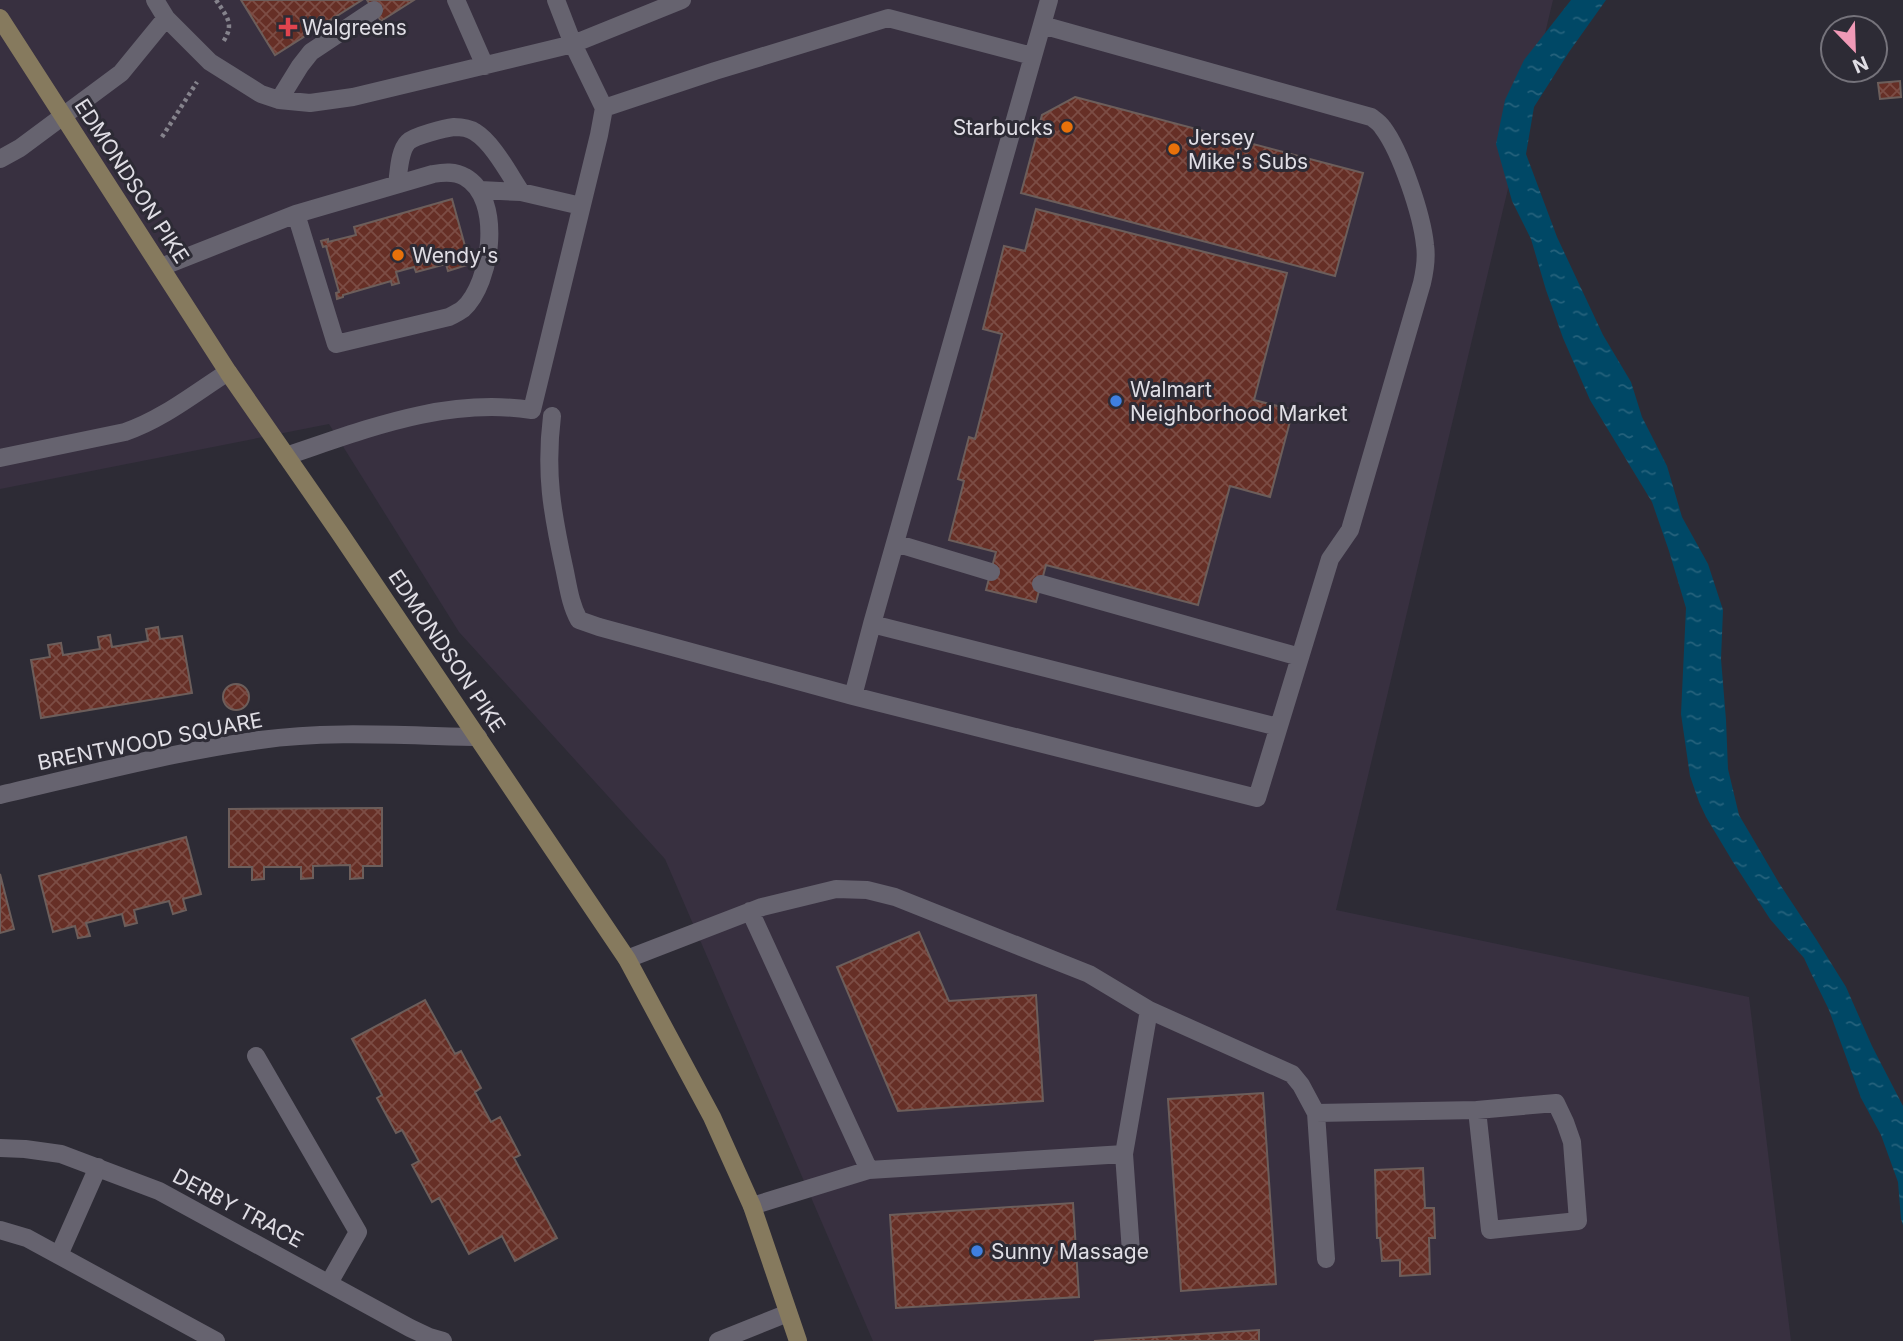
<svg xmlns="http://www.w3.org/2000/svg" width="1903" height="1341" viewBox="0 0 1903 1341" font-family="Inter,sans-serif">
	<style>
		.commercial { fill: #383040 }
		.water { fill: url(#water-ripples) }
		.building { fill: url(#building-cross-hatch); stroke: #6c5e5b; stroke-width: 2 }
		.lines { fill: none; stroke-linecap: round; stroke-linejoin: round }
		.path { stroke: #85838c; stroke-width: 4.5; stroke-dasharray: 3.5 3.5; stroke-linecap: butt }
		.service { stroke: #66636f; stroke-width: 18 }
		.minor { stroke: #66636f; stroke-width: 18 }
		.secondary { stroke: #867a5e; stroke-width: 18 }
		.health-dot { fill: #e0444e; stroke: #2d2b35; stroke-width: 2.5 }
		.food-dot { fill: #e8710a; stroke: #2d2b35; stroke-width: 2.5 }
		.shop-dot { fill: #3f7fe0; stroke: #2d2b35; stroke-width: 2.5 }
		.labels { text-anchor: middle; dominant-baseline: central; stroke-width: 6; stroke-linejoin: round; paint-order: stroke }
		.poi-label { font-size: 21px; fill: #e0dee5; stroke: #2d2b35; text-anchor: start }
		.street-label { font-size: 21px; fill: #e0dee5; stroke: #2d2b35 }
	</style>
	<defs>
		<pattern id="water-ripples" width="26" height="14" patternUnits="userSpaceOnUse" patternTransform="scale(1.75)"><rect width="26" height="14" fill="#004866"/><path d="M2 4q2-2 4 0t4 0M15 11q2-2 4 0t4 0" fill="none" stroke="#25627c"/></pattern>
		<pattern id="building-cross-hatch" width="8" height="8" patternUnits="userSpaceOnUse" patternTransform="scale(1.75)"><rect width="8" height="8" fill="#662f26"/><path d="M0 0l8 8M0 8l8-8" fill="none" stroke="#7c4d45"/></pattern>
	</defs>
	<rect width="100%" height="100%" fill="#2d2b35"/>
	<path class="commercial" d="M0,0H1553L1336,910L1749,997L1791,1341H873L665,859L459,632L329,424L0,489Z"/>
	<path class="water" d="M1571,0H1606L1569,52L1534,107L1526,154L1557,237L1603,335L1631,382L1642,417L1667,466L1682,517L1708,564L1723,610L1721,659L1726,720L1728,769L1739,815L1779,883L1816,939L1846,987L1872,1046L1903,1106V1225L1901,1219L1898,1182L1881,1135L1861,1098L1829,1010L1810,971L1804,958L1770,919L1733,862L1706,817L1699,802L1690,776L1681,714L1686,608L1669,551L1652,502L1590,400L1563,338L1546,290L1531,239L1512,201L1496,144L1505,100L1524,60Z"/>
	<path class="building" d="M241,0H362L275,55Z
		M367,0H414L381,21Z
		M1900,81L1901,97L1880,99L1878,83Z
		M1075,97L1363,173L1335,276L1021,193L1042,115Z
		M452,199L470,264L448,271L446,264L416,272L414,267L396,272L399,283L392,285L391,281L343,295V297L337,299L336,293L339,292L326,246L323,247L321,241L328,239V242L356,235L354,227Z
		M1036,209L1287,273L1254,400L1293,410L1270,497L1230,486L1198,605L1046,565L1036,602L986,590L996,552L949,540L964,481L958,479L969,437L975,439L1002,334L983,329L1004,246L1025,251Z
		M158,627L160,639L182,636L192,693L41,718L31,660L50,657L48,645L61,643L63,655L100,649L98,637L110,635L112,647L148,641L146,629Z
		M223 697a13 13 0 1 1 26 0a13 13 0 1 1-26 0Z
		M382,808V866H363V878L350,879V865L313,866V878L301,879V867H264V879L252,880V867H229V809Z
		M186,837L201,894L183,899L186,910L173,914L169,901L134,910L137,923L125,926L122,914L86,923L90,936L78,938L75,926L53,932L39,876Z
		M0,874L14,929L0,933Z
		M919,932L949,1001L1036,995L1043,1101L898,1111L837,967Z
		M425,1000L455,1054L461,1051L481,1088L475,1092L491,1122L500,1117L520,1155L514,1158L557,1238L515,1261L502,1236L469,1254L439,1198L432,1202L412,1165L419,1161L402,1130L396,1133L377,1098L382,1095L352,1039Z
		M1263,1093L1276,1284L1181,1291L1168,1099Z
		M1423,1168L1425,1208H1434L1435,1238H1429L1430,1274L1400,1276V1260L1382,1261L1380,1238H1377L1375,1170Z
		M1073,1203L1079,1297L896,1308L890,1215Z
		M1259,1330V1341H1094Z"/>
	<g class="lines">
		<path class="path" d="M216,0C227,17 235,24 223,42
			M162,137L197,82"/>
		<path class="service" d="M155,0L166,18
			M456,0L485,66
			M556,0L573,44L604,108
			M279,100L300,66L311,52L374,10
			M0,159L20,148L121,73L166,18L210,62L261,94L279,100L310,103L353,97L573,44L682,0
			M397,184C399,172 399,151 408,142C414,136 445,128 454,127C461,127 469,128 475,132C493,143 509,174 521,192
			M480,190L521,192L581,206
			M161,267L296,214L433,174C444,172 455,171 465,177C503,198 492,283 463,309C459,312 453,315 449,317L336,344L296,214
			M552,416C545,473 552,512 564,567C568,585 570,604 579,620L599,627L853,696L1257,798L1330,559L1350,530L1422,283C1425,270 1427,258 1425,245C1422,215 1401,152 1383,128C1380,123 1375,120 1371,117L1042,25
			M286,456C367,429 445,397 532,410L599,135L604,108L715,71L888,18L1032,56
			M0,458L125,432C163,419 195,393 228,372
			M895,543L991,572
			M1041,584L1300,657
			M872,624L1049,0
			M853,696L872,624L1278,727
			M750,911L869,1170
			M627,959L762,907L836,889L867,890L895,897L1089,974L1149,1010L1292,1074L1301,1085L1316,1113L1326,1259
			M1316,1113L1477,1110L1556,1103L1565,1122L1572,1142L1578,1221L1490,1230L1477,1110
			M752,1206L869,1170L1124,1154
			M1131,1252L1124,1154L1149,1010"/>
		<path class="minor" d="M0,795C86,775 172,752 260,740C332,730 406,736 478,737
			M256,1056L358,1232L329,1283
			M0,1148L25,1149L61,1154L159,1191L410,1328L429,1337L443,1341
			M0,1230L27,1238L216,1341
			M59,1255L98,1167
			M718,1341L788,1313"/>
		<path class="secondary" d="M0,18L228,372L339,532L627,959L712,1117L752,1206L798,1341"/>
	</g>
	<path class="health-dot" d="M284.5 16.5h7v7h7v7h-7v7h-7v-7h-7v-7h7z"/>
	<g class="food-dot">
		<circle cx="1067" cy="127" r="7"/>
		<circle cx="1174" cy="149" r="7"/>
		<circle cx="398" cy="255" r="7"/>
	</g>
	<g class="shop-dot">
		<circle cx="1116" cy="401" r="7"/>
		<circle cx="977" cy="1251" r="7"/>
	</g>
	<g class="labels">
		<g class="poi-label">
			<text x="302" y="27">Walgreens</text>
			<text x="1053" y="127" text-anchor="end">Starbucks</text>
			<text x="1188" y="137">Jersey<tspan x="1188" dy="24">Mike's Subs</tspan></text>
			<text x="412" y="255">Wendy's</text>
			<text x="1130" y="389">Walmart<tspan x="1130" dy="24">Neighborhood Market</tspan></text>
			<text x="991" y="1251">Sunny Massage</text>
		</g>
		<g class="street-label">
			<text transform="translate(132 181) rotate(57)">EDMONDSON PIKE</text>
			<text transform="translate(447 651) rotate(56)">EDMONDSON PIKE</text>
			<text transform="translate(150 741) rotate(-11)">BRENTWOOD SQUARE</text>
			<text transform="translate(238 1208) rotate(28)">DERBY TRACE</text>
		</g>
	</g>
	<g transform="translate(1854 49) rotate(157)"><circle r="33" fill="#2d2b35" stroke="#75737b" stroke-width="2"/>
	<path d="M0-5L12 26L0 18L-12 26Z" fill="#f09ab7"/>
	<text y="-10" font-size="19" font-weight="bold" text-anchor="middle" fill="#e0dee5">N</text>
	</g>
</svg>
